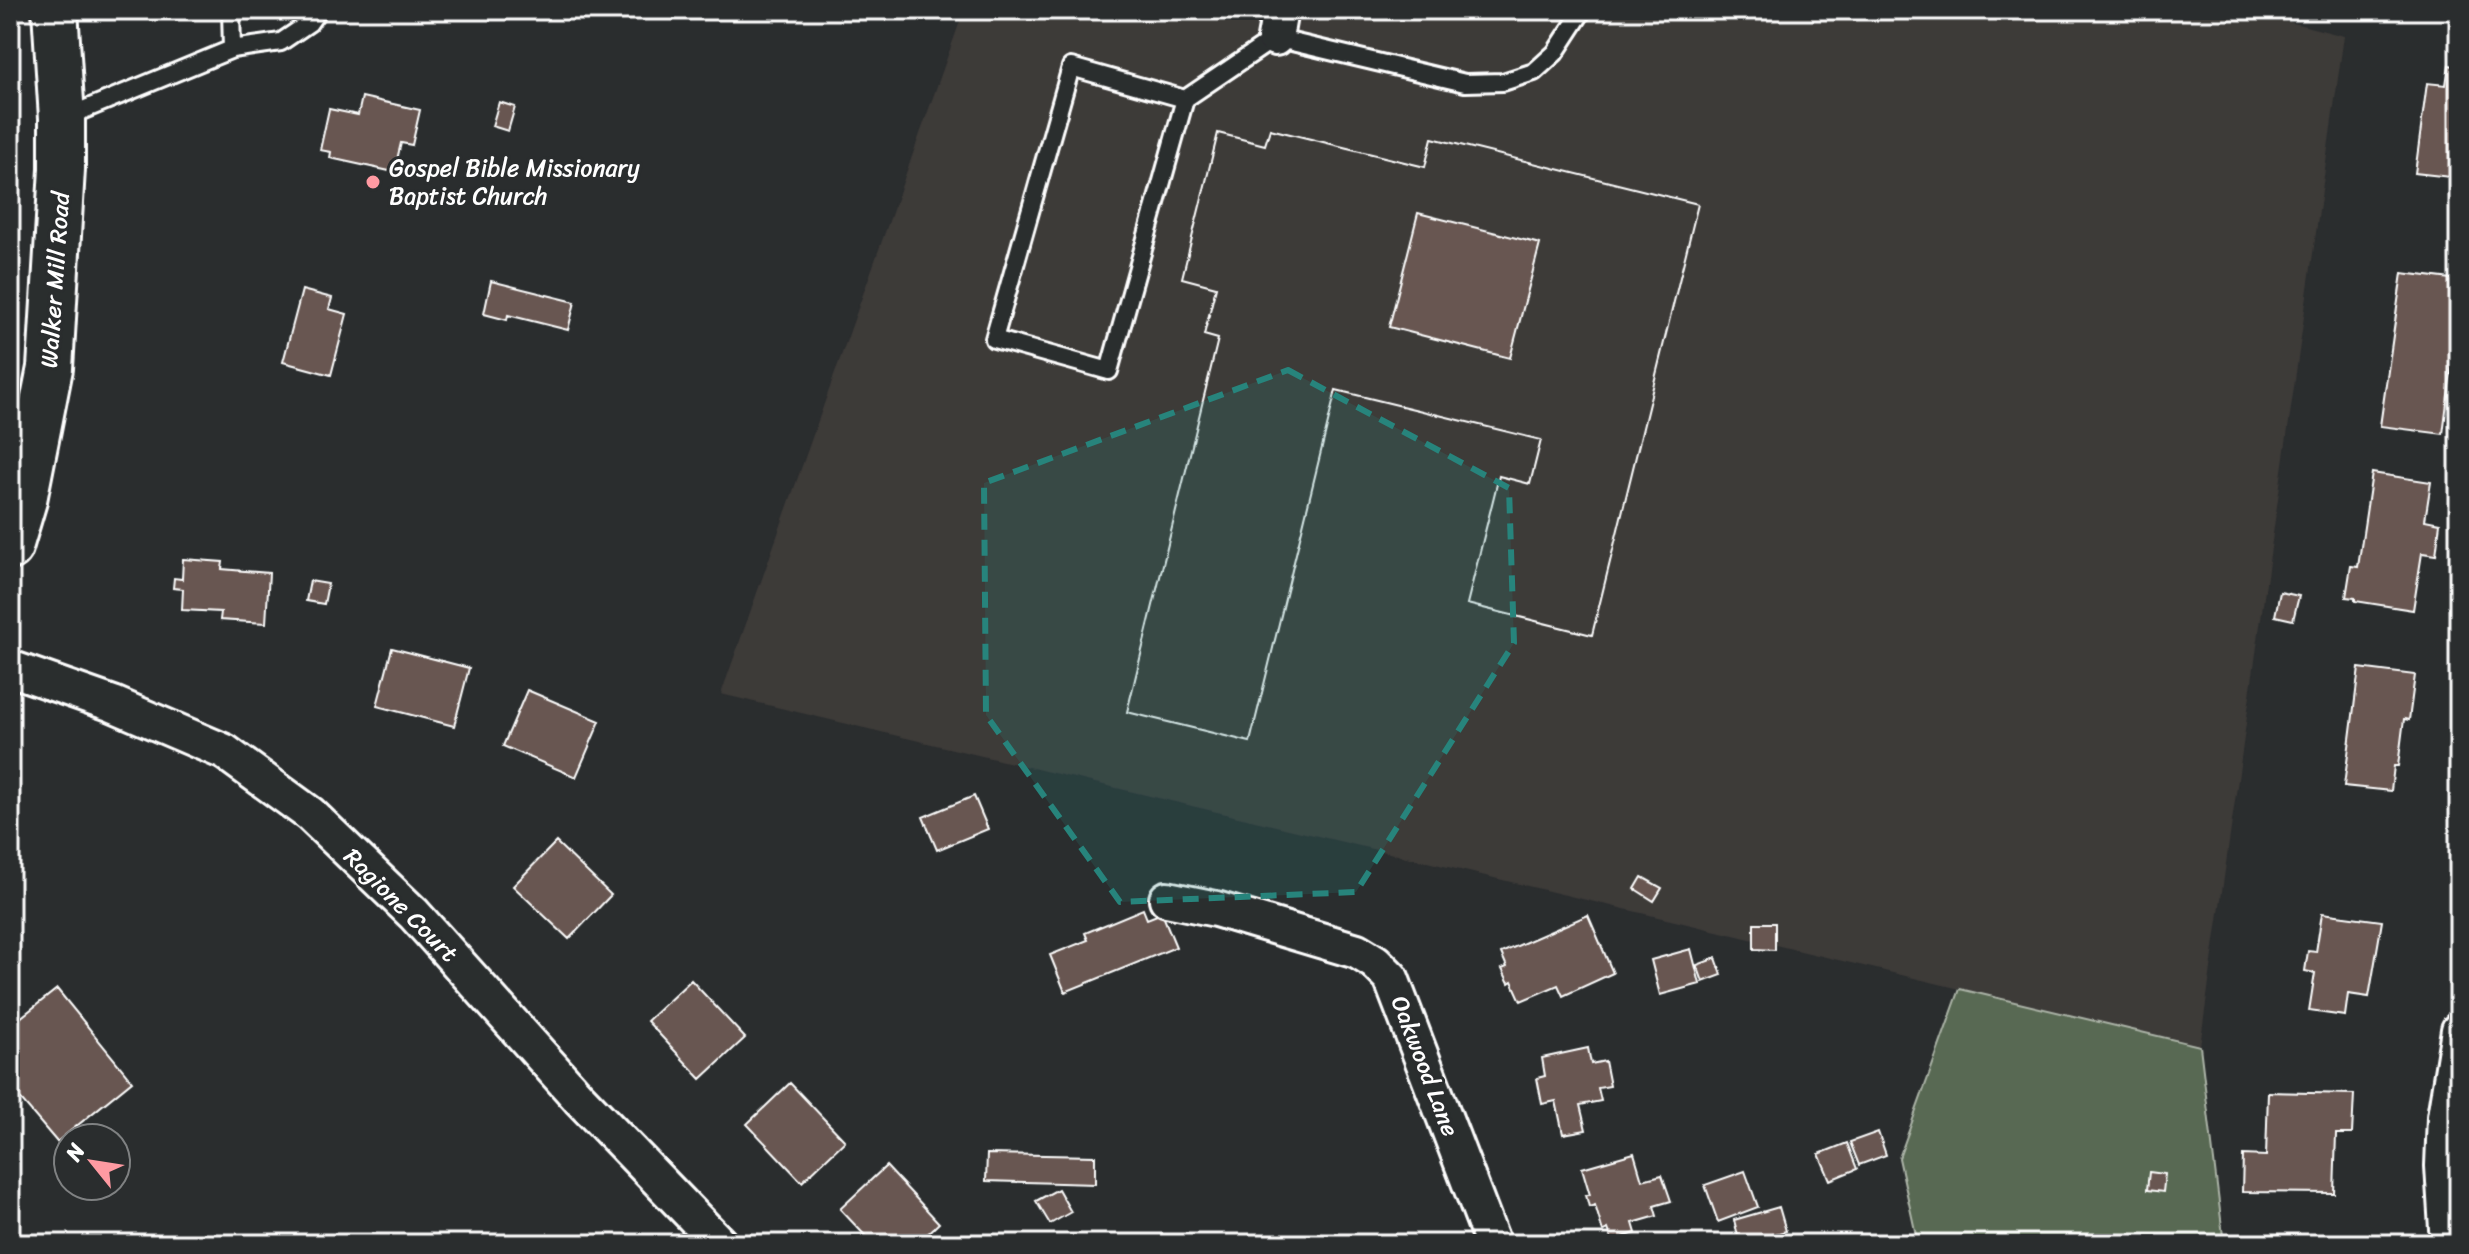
<svg xmlns="http://www.w3.org/2000/svg" width="2469" height="1254" viewBox="0 0 2469 1254" font-family="Sriracha,sans-serif">
	<style>
		.built { fill: #3d3a38 }
		.green { fill: #596952; stroke: #acb4a8; stroke-width: 2 }
		.building { fill: #685751; stroke: #fff; stroke-width: 2; fill-rule: evenodd }
		.lines { fill: none; stroke-linecap: round; stroke-linejoin: round }
		.lane-casing { stroke: #fff; stroke-width: 22 }
		.street-casing { stroke: #fff; stroke-width: 40 }
		.secondary-casing { stroke: #fff; stroke-width: 50 }
		.lane { stroke: #2a2d2e; stroke-width: 16 }
		.street { stroke: #2a2d2e; stroke-width: 34 }
		.secondary { stroke: #2a2d2e; stroke-width: 44 }
		.marked { fill: #27847c; fill-opacity: 0.2; stroke: #27847c; stroke-width: 6; stroke-dasharray: 16 10; stroke-linejoin: round }
		.poi-dot { fill: #ff9aa2; stroke: #2a2d2e; stroke-width: 3 }
		.labels { text-anchor: middle; dominant-baseline: central; stroke-width: 6; stroke-linejoin: round; paint-order: stroke }
		.poi-label { font-size: 24px; fill: #fff; stroke: #2a2d2e; text-anchor: start }
		.street-label { font-size: 24px; fill: #fff; stroke: #2a2d2e }
	</style>
	<rect width="100%" height="100%" fill="#2a2d2e"/>
	<filter id="ink" filterUnits="userSpaceOnUse"><feTurbulence type="fractalNoise" baseFrequency=".0125" numOctaves="2"/><feDisplacementMap in="SourceGraphic" scale="16" xChannelSelector="R" yChannelSelector="G"/><feConvolveMatrix kernelMatrix="1 2 1 2 8 2 1 2 1" color-interpolation-filters="sRGB"/></filter>
	<g filter="url(#ink)">
		<path class="built" d="M964,10H2243L2344,36L2200,1046L721,694Z"/>
		<path class="green" d="M1960,989L2200,1046L2224,1244H1918L1899,1158Z"/>
		<path class="building" d="M2449,65L2459,67V178L2415,173L2427,83L2446,85Z
			M362,97L420,110L412,145L401,143L394,172L330,158L331,152L320,150L329,109L358,115Z
			M499,102L515,107L508,131L492,126Z
			M1270,129L1425,167L1432,138L1698,204L1592,635L1467,604L1499,476L1530,484L1541,440L1336,390L1250,742L1127,712L1218,339L1204,335L1216,287L1182,278L1218,133L1265,145ZM1418,213L1540,244L1510,358L1389,327Z
			M1270,129L1425,167L1432,138L1698,204L1592,635L1467,604L1499,476L1530,484L1541,440L1336,390L1250,742L1127,712L1218,339L1204,335L1216,287L1182,278L1218,133L1265,145Z
			M2402,273L2459,280V309L2443,434L2380,426Z
			M491,281L575,302L568,330L508,315L507,320L484,314Z
			M302,290L332,298L329,309L347,314L331,375L283,362Z
			M2372,473L2431,482L2425,520L2440,523L2436,555L2422,553L2413,610L2355,601V598L2346,597L2351,566L2358,567Z
			M183,559L223,562L222,569L269,573L266,623L220,620L221,612L182,610L183,589L173,588L174,578L182,579Z
			M310,581L328,584L324,604L306,601Z
			M2280,592L2299,596L2293,620L2275,616Z
			M392,648L469,668L454,726L377,706Z
			M2359,668L2415,675L2409,720L2404,719L2398,766H2394L2391,791L2344,786Z
			M527,690L600,721L576,777L503,746Z
			M974,796L988,829L937,850L923,817Z
			M556,842L611,895L569,939L513,886Z
			M1642,877L1662,888L1654,901L1635,889Z
			M1143,909L1147,919L1162,913L1176,947L1065,992L1050,955L1088,940L1085,933Z
			M2322,913L2382,921L2369,997L2348,994L2345,1016L2309,1011L2315,973L2305,971L2308,951L2316,952Z
			M1588,915L1613,973L1563,996L1558,985L1521,1001L1512,981L1509,983L1502,969L1507,967L1501,953Z
			M1754,923H1775V950L1754,949Z
			M1691,949L1700,984L1660,995L1651,960Z
			M1716,958L1722,975L1703,982L1697,965Z
			M691,980L745,1038L701,1079L647,1021Z
			M57,989L132,1081L57,1142L10,1087V1026Z
			M1588,1048L1591,1064L1605,1061L1610,1086L1598,1088L1601,1101L1580,1105L1586,1130L1563,1134L1556,1101L1542,1104L1537,1078L1545,1076L1542,1058Z
			M790,1083L845,1141L802,1182L747,1124Z
			M2268,1092L2354,1094L2352,1134H2336L2334,1193L2242,1192L2243,1155L2266,1156Z
			M1878,1132L1886,1155L1859,1165L1850,1142Z
			M1847,1143L1857,1169L1830,1180L1819,1154Z
			M1634,1153L1642,1180L1662,1175L1671,1201L1654,1206L1657,1216L1633,1223L1636,1233L1612,1240L1608,1229L1603,1232L1595,1205L1589,1207L1586,1195H1590L1582,1168Z
			M987,1154L1095,1156V1184L986,1181Z
			M886,1166L939,1223L917,1244H873L840,1209Z
			M1745,1171L1758,1207L1718,1222L1705,1185Z
			M2149,1172L2165,1174L2163,1192L2147,1190Z
			M1058,1189L1071,1212L1050,1224L1036,1201Z
			M1779,1207L1786,1231L1740,1244L1734,1220Z"/>
		<g class="lines">
			<g class="lane-casing">
				<path id="lane" d="M231,10L232,49
					M1071,67L1185,99L1109,371L994,339Z
					M1185,99L1275,38L1465,83L1503,82L1534,72L1555,53L1583,10
					M64,118L232,49L281,42L309,23L318,10"/>
			</g>
			<g class="street-casing">
				<path id="street" d="M1275,38L1280,10
					M10,668L113,704L225,752L310,814L414,914L579,1098L720,1244
					M1167,899L1216,909L1357,951L1375,962L1391,978L1493,1244
					M2448,1244L2443,1166L2445,1117L2459,1030"/>
			</g>
			<g class="secondary-casing">
				<path id="secondary" d="M10,547L24,500L50,368L62,169V118L55,10"/>
			</g>
			<use href="#lane" class="lane"/>
			<use href="#street" class="street"/>
			<use href="#secondary" class="secondary"/>
		</g>
	</g>
	<path class="marked" d="M1288,370L1509,488L1514,643L1356,892L1120,902L986,715L984,483Z"/>
	<circle class="poi-dot" cx="373" cy="182" r="8"/>
	<g class="labels">
		<g class="poi-label">
			<text x="389" y="168">Gospel Bible Missionary<tspan x="389" dy="28">Baptist Church</tspan></text>
		</g>
		<g class="street-label">
			<text transform="translate(55 280) rotate(-86)">Walker Mill Road</text>
			<text transform="translate(401 905) rotate(45)">Ragione Court</text>
			<text transform="translate(1425 1066) rotate(69)">Oakwood Lane</text>
		</g>
	</g>
	<rect width="2469" height="1254" fill="none" stroke="#2a2d2e" stroke-width="40"/>
	<rect x="20" y="20" width="2429" height="1214" fill="none" stroke="#fff" stroke-width="3" filter="url(#ink)"/>
	<g transform="translate(92 1162) rotate(300)"><circle r="38" fill="#2a2d2e" stroke="#7f8182" stroke-width="2"/>
	<path d="M0-6L14 30L0 20L-14 30Z" fill="#ff9aa2"/>
	<text y="-12" font-size="22" font-weight="bold" text-anchor="middle" fill="#ffffff">N</text>
	</g>
</svg>
